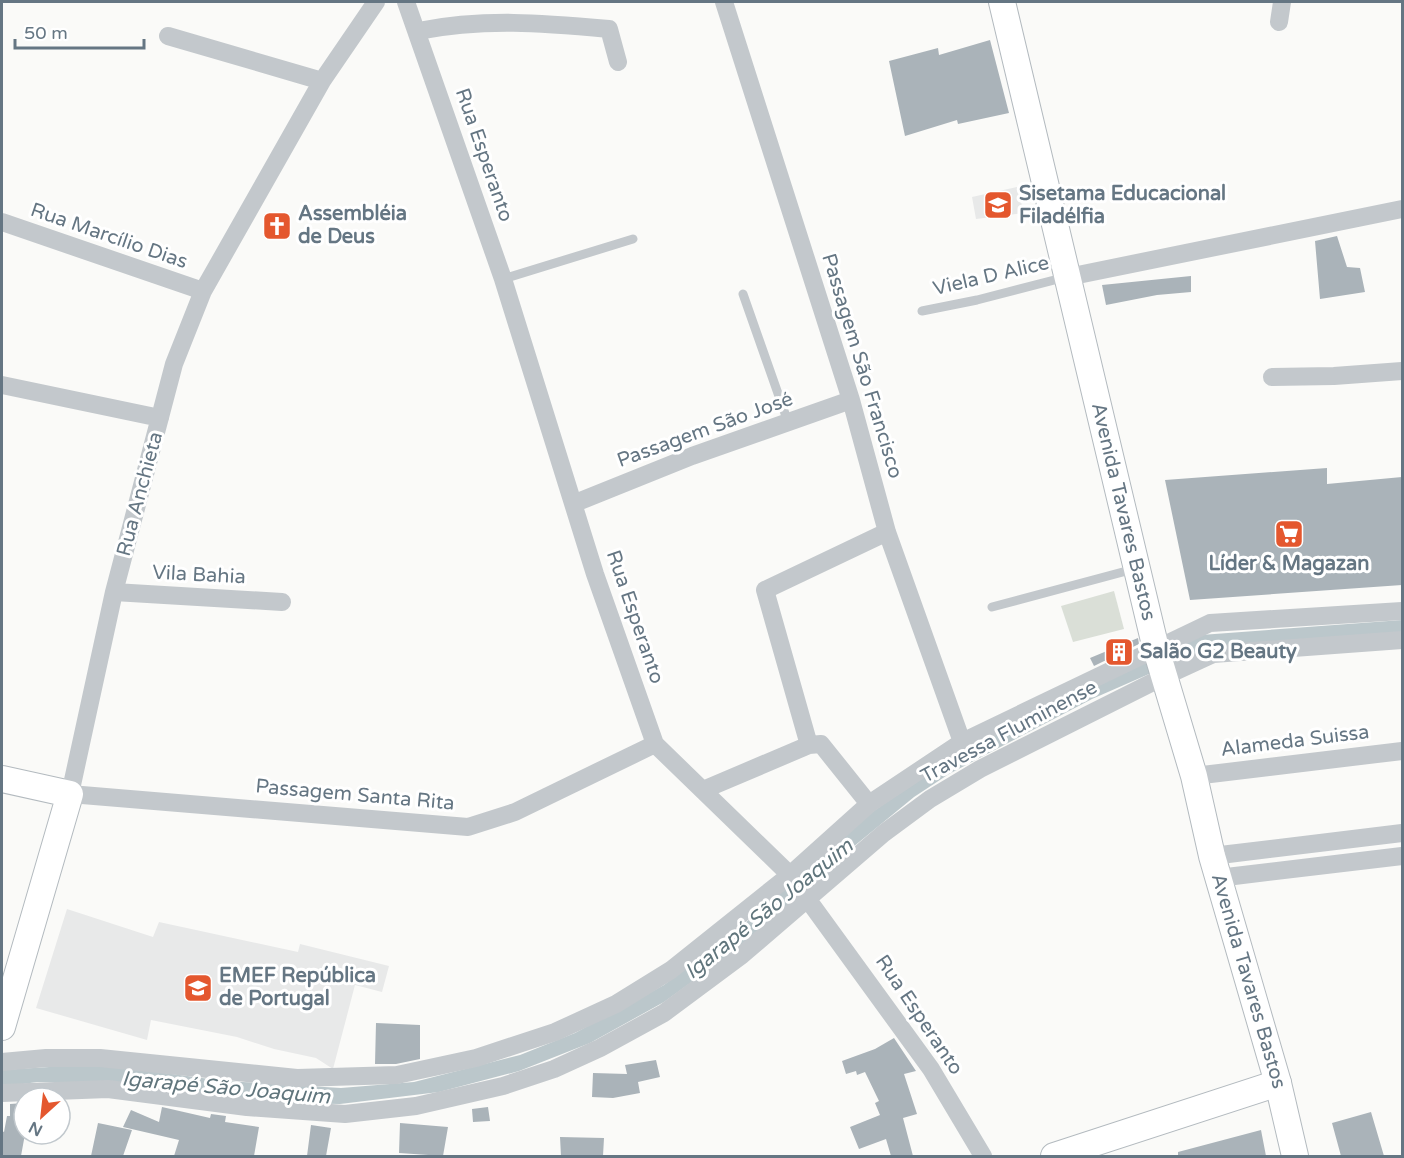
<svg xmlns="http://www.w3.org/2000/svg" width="1404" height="1158" viewBox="0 0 1404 1158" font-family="'Varela Round',sans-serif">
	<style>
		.built { fill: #e8e9e9 }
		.green { fill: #dadfd7 }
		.water { fill: #bbc7cb }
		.building { fill: #aab3b9 }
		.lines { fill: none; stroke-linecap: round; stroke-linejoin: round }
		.secondary-casing { stroke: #b3babf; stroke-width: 28 }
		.lane { stroke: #c3c8cc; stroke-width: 9 }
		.street { stroke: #c3c8cc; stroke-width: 18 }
		.secondary { stroke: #fff; stroke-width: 26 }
		.labels { text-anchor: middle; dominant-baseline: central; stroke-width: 6; stroke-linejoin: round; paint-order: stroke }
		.street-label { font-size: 20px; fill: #657683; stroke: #fff }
		.poi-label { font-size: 20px; font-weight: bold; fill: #657683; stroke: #fff; text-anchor: start }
		.water-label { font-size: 21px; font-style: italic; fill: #60757c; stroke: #fff }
	</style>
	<rect width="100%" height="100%" fill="#fafaf8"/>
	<path class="built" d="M1017,187L1024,213L976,219L972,197Z
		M67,909L153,937L159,922L298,952L300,944L389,966L382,992L355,985L333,1069L316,1058L274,1049L237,1037L151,1020L147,1040L36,1008Z"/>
	<path class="green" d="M1114,591L1124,629L1073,642L1061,606Z"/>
	<path class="water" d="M1402,620V635L1206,649L1092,699L949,774L914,797L847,852L747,942L664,1002L590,1043L519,1071L439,1092L340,1104L279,1103L120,1082H37L2,1087V1070L96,1064L225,1081L341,1088L414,1082L520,1055L575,1033L664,985L754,916L867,816L960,749L1201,635Z"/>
	<path class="building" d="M990,40L1009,113L958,124L957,120L905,136L889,61L938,48L939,55Z
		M1337,236L1347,267L1360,268L1365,292L1320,299L1315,241Z
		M1191,276V292L1157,295L1106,305L1102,285Z
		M1327,468V484L1402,477V585L1190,600L1165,480Z
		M1138,638L1139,644L1094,666L1090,658Z
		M376,1023L420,1025V1059L396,1064H375Z
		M894,1038L916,1071L904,1074L917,1114L903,1118L913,1156H891L886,1139L859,1149L850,1127L880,1115L875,1103L879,1101L865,1072L857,1075L856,1071L846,1074L842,1061L875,1049Z
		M656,1060L660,1077L638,1082L640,1093L613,1098L592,1097L593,1073L627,1074L625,1065Z
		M24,1103L25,1134L21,1156H2V1131L4,1132L7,1116H10V1104Z
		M162,1107L210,1118L211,1114L226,1116L225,1122L259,1127L254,1156H174L179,1140L123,1127L131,1110L159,1122Z
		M488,1107L490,1121L473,1122L472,1109Z
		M1371,1112L1384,1156H1341L1332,1123Z
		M98,1123L132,1130L123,1156H91Z
		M400,1123L448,1127L443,1156L399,1153Z
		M311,1125L331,1128L326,1156H307Z
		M1261,1130L1266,1156H1178V1152Z
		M560,1137L604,1138L603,1156H561Z"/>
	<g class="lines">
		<g class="secondary-casing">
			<g id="secondary">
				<path id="s1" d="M1002,2L1156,649L1194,776L1212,856L1278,1083L1295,1156"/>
				<path d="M2,779L70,794L2,1027"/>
				<path d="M1054,1156L1278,1083"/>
			</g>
		</g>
		<path class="lane" d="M503,279L633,239
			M743,294L788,422
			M922,311L977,300L1066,277
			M992,607L1134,569"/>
		<path class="street" d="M376,2L322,81L203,291L174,364L114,592L70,794L468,827L515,812L655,744
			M406,2L503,279L595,574L655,744L790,875L931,1069L983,1156
			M724,2L851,400L887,532L962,742
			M1279,22L1282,2
			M418,31C485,18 542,23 609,29L618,62
			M168,36L322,81
			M2,222L203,291
			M1068,277L1402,209
			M1272,377L1334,376L1402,371
			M2,385L160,418
			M575,503L692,456L851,400
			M114,592L282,602
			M809,745L765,590L887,532
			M1194,776L1402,751
			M703,790L809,745L821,744L869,804
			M1212,856L1402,833
			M1218,878L1402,856
			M2,1062L46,1058H100L297,1078L397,1075L476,1058L555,1032L616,1004L671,970L790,875L869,804L962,742L1210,623L1402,611
			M2,1093L108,1089L247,1107L345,1114L416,1106L503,1086L554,1069L600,1048L664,1013L742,955L884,833L930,799L980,769L1163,677L1213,654L1402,640"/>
		<use href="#secondary" class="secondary"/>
	</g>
	<defs>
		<g id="school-square" transform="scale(1.5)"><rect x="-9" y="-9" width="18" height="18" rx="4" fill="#e4572e" stroke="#fff"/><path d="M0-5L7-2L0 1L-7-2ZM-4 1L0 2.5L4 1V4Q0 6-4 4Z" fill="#fff"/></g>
		<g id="church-square" transform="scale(1.5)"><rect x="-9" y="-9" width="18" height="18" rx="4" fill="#e4572e" stroke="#fff"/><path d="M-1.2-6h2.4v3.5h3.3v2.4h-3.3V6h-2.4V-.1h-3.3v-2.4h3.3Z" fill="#fff"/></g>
		<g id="supermarket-square" transform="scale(1.5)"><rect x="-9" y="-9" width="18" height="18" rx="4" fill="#e4572e" stroke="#fff"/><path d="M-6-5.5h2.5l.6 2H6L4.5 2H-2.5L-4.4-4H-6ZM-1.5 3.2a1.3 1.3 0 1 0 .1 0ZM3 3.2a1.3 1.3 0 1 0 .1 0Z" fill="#fff"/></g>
		<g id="building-square" transform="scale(1.5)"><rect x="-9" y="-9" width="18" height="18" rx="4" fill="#e4572e" stroke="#fff"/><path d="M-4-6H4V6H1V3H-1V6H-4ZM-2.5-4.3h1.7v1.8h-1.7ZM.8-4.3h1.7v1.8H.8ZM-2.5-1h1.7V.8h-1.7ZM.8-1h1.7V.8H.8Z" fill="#fff"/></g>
	</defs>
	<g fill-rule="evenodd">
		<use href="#school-square" x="998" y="205"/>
		<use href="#church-square" x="277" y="226"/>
		<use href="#supermarket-square" x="1289" y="534"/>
		<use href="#building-square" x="1119" y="652"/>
		<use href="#school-square" x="198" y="988"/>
	</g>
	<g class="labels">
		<g class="street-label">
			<text transform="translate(484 155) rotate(71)">Rua Esperanto</text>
			<text transform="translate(109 236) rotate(19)">Rua Marcílio Dias</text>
			<text transform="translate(991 276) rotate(-13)">Viela D Alice</text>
			<text transform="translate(862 366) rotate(73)">Passagem São Francisco</text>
			<text transform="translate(705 430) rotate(-20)">Passagem São José</text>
			<text transform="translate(140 494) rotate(-75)">Rua Anchieta</text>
			<text stroke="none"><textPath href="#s1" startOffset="524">Avenida Tavares Bastos</textPath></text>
			<text transform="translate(199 575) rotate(3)">Vila Bahia</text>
			<text transform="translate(635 617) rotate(71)">Rua Esperanto</text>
			<text transform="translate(1009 732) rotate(-28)">Travessa Fluminense</text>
			<text transform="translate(1295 741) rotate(-7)">Alameda Suissa</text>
			<text transform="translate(355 795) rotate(5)">Passagem Santa Rita</text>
			<text stroke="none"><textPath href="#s1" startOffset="1010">Avenida Tavares Bastos</textPath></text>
			<text transform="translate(919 1015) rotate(56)">Rua Esperanto</text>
		</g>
		<g class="poi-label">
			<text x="1019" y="194">Sisetama Educacional<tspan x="1019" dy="23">Filadélfia</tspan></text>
			<text x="298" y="214">Assembléia<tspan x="298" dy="23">de Deus</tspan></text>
			<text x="1289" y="564" text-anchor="middle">Líder &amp; Magazan</text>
			<text x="1140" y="652">Salão G2 Beauty</text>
			<text x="219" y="976">EMEF República<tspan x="219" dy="23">de Portugal</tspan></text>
		</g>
		<g class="water-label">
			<text transform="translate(769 909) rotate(-39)">Igarapé São Joaquim</text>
			<text transform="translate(226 1088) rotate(5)">Igarapé São Joaquim</text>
		</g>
	</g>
	<rect width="1404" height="1158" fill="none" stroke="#657683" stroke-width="6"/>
	<g transform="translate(42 1116) rotate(207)"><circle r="28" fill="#ffffff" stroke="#c1c8cd" stroke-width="1.5"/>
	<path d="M0-4.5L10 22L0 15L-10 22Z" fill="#e4572e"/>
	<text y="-9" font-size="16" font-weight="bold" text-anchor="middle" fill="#657683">N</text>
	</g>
	<path d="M15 39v9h129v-9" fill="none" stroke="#657683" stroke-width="3"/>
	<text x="24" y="39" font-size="18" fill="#657683" stroke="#ffffff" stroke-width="4.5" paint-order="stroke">50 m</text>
</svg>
